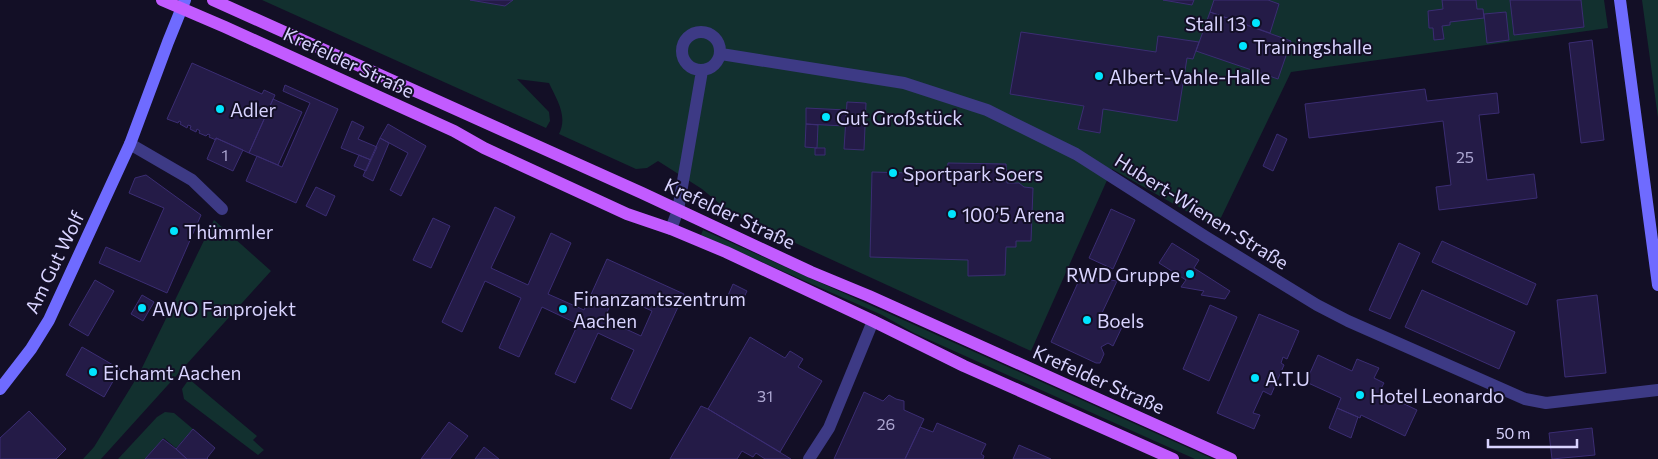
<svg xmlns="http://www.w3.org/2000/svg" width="1658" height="459" viewBox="0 0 1658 459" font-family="Commissioner,sans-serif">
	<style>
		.green { fill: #12302f }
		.building { fill: #241b47; stroke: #3b2d73; fill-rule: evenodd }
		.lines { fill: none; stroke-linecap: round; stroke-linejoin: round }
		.street { stroke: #3d3a85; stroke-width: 12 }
		.secondary { stroke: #6f6bff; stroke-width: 12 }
		.primary { stroke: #c25bff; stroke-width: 12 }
		.poi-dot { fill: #00e5ff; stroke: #130f26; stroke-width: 2 }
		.labels { text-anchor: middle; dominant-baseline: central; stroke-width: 4; stroke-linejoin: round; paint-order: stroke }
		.number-label { font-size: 16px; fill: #aca6d1 }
		.poi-label { font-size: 19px; fill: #d9d4ff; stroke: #130f26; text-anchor: start }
		.street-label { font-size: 19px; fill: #d9d4ff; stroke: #130f26 }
	</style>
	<rect width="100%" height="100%" fill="#130f26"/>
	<path class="green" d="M262,0H1604L1608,28L1291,72L1216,228L1112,169L1031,351L732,214L702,189L658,161L647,168L636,169L559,134C568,116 557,100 549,83L517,79L549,112L550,121L546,128Z
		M1642,0H1658V118Z
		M214,220L271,271L101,459H83L94,447L139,374Z
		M703,230L1213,459H1195L914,333L882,315L701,235Z
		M189,379L257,436L253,440L264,450L258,455L184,399L182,389Z
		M165,412L174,413L193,429L176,448L164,438L145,459H118L157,417Z"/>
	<path class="building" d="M470,0H513L505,6Z
		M1163,0H1194L1192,5Z
		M1214,0H1268L1279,4L1270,33L1210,12Z
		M1442,0H1476L1477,9H1483L1484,18L1450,22V25L1442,26L1444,39L1434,40L1433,28H1429L1428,11L1443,9Z
		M1510,0H1581L1584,27L1514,35Z
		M1210,12L1291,41L1278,79L1196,51Z
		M1506,12L1509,40L1487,43L1484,14Z
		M1021,32L1156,52L1158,36L1199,42L1193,59L1187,58L1177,121L1103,109L1100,133L1078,129L1084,106L1010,94Z
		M1592,40L1604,140L1581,143L1569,43Z
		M192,63L262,94L264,90L275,95L249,153L216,138V140L209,137L210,135L208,134L206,136L199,133L200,131L197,129L196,132L190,129L191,126L188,125L187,128L180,124L181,122L179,121L178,123L167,119Z
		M285,85L338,109L296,203L246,181L257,156L282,167L310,103L283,91Z
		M1425,89L1427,101L1497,93L1499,113L1479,115L1487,180L1534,174L1537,198L1439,210L1436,187L1451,185L1443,121L1309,138L1305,104Z
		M273,99L302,112L278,165L249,153Z
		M847,102L866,103L864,150L844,149Z
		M806,108L846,110L845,126L806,124Z
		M352,121L364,127L358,139L377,147L371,160L341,148Z
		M388,124L426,146L401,196L390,190L408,153L380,138Z
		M806,124L818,125L817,148L805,147Z
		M1277,134L1287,139L1273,171L1263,166Z
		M216,138L243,150L233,171L207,159Z
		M380,138L389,143L373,181L363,176Z
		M815,148H825V155H815Z
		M359,155L371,160L366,171L354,166Z
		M948,163L1006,164L1007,183H1019L1024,187L1033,188L1031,241H1016V247H1006L1005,275L968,276V260L870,257L872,172L947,174Z
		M146,175L201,215L167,293L99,263L106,247L140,262L164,208L129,193L135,178Z
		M316,187L335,196L326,216L306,206Z
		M495,207L515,217L491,268L528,285L551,233L571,243L548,294L584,310L607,259L684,294L631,409L611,399L634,350L598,333L575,383L555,374L578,324L542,307L519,357L499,348L521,298L485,281L462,332L442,322ZM615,294L652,311L641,336L604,319Z
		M1111,209L1135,220L1113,269L1089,258Z
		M433,218L450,226L431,268L413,260Z
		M1442,241L1536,284L1527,305L1432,262Z
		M1172,243L1199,260L1194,268L1230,291L1225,299L1201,295L1204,291L1181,287L1186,280L1159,263Z
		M1399,243L1420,253L1390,319L1369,310Z
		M1081,276L1117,281L1101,315L1123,325L1113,346L1108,343L1101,347L1104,354L1100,363H1096L1051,342Z
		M95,280L114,291L88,336L69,325Z
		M733,284L747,291L740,306L726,300Z
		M1422,290L1515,332L1499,369L1405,327Z
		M142,295L154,302L143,321L131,314Z
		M1597,295L1606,373L1565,377L1557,300Z
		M1210,305L1237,317L1209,381L1183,369Z
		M1259,314L1299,331L1287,359L1283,357L1281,363L1284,365L1271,395L1263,391L1253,413L1260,415L1254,429L1217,413Z
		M750,337L785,358L790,351L803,359L798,367L822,381L780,452L708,409Z
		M82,347L120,369L104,397L66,375Z
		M1318,355L1352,371L1357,359L1379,368L1374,378L1384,383L1379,392L1417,410L1405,436L1361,415L1360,418L1337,408L1341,398L1306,382Z
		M864,392L883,401L889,395L896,399L904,401V410L924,419L905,459H834Z
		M701,406L708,409L791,459H765L756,453L753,457L742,451L737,459H670Z
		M1337,408L1358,417L1351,438L1329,428Z
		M29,411L66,449L56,459H0V438Z
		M449,422L468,436L450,459H421Z
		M937,423L986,444L981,454L984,456L983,459H905L920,427L933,432Z
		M1592,428L1595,455L1552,459L1549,433Z
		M193,429L215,448L207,458L208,459H187L176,449Z
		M163,439L176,449L187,459H145Z
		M1019,445L1051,459H1013Z
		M484,447L499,459H475Z"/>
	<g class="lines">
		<path class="street" d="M682 51a19 19 0 1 1 38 0a19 19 0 1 1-38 0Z
			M721,54L904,83L987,110L1076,154L1206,237L1317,305L1348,321L1525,399L1546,403L1658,390
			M130,144L192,180L222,209
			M671,229L678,210L702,71
			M809,459L829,428L873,321"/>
		<path class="secondary" d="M1620,0L1658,285
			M0,389L31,349L49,320L130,144L168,42L185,0"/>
		<path class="primary" d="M162,0L225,27L454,131L484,148L627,214L671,229L726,252L873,321L964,366L1173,459
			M213,0L642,193L811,272L869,296L1231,459"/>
	</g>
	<g class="poi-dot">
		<circle cx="1256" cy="23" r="5"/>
		<circle cx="1243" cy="46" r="5"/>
		<circle cx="1099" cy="76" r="5"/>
		<circle cx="220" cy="109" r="5"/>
		<circle cx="826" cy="117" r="5"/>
		<circle cx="893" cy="173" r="5"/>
		<circle cx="952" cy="214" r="5"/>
		<circle cx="174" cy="231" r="5"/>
		<circle cx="1190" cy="274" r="5"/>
		<circle cx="142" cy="308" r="5"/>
		<circle cx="563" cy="309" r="5"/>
		<circle cx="1087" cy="320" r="5"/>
		<circle cx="93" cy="372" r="5"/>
		<circle cx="1255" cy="378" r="5"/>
		<circle cx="1360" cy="395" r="5"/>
	</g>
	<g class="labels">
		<g class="number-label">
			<text x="225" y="154">1</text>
			<text x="1465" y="156">25</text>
			<text x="765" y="395">31</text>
			<text x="886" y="423">26</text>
		</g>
		<g class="poi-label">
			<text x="1246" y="23" text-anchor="end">Stall 13</text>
			<text x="1253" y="46">Trainingshalle</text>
			<text x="1109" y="76">Albert-Vahle-Halle</text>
			<text x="230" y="109">Adler</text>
			<text x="836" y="117">Gut Großstück</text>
			<text x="903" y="173">Sportpark Soers</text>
			<text x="962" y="214">100’5 Arena</text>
			<text x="184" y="231">Thümmler</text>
			<text x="1180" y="274" text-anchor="end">RWD Gruppe</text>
			<text x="573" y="298">Finanzamtszentrum<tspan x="573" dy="22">Aachen</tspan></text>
			<text x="152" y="308">AWO Fanprojekt</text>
			<text x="1097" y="320">Boels</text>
			<text x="103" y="372">Eichamt Aachen</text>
			<text x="1265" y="378">A.T.U</text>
			<text x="1370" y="395">Hotel Leonardo</text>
		</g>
		<g class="street-label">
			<text transform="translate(349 62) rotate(25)">Krefelder Straße</text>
			<text transform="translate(1202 211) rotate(32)">Hubert-Wienen-Straße</text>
			<text transform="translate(730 213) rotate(25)">Krefelder Straße</text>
			<text transform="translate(54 262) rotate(-64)">Am Gut Wolf</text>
			<text transform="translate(1099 379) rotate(24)">Krefelder Straße</text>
		</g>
	</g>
	<path d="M1488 439v8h89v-8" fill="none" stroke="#d9d4ff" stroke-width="2.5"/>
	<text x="1496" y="439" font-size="15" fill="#d9d4ff" stroke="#130f26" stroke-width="4" paint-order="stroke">50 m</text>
</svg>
